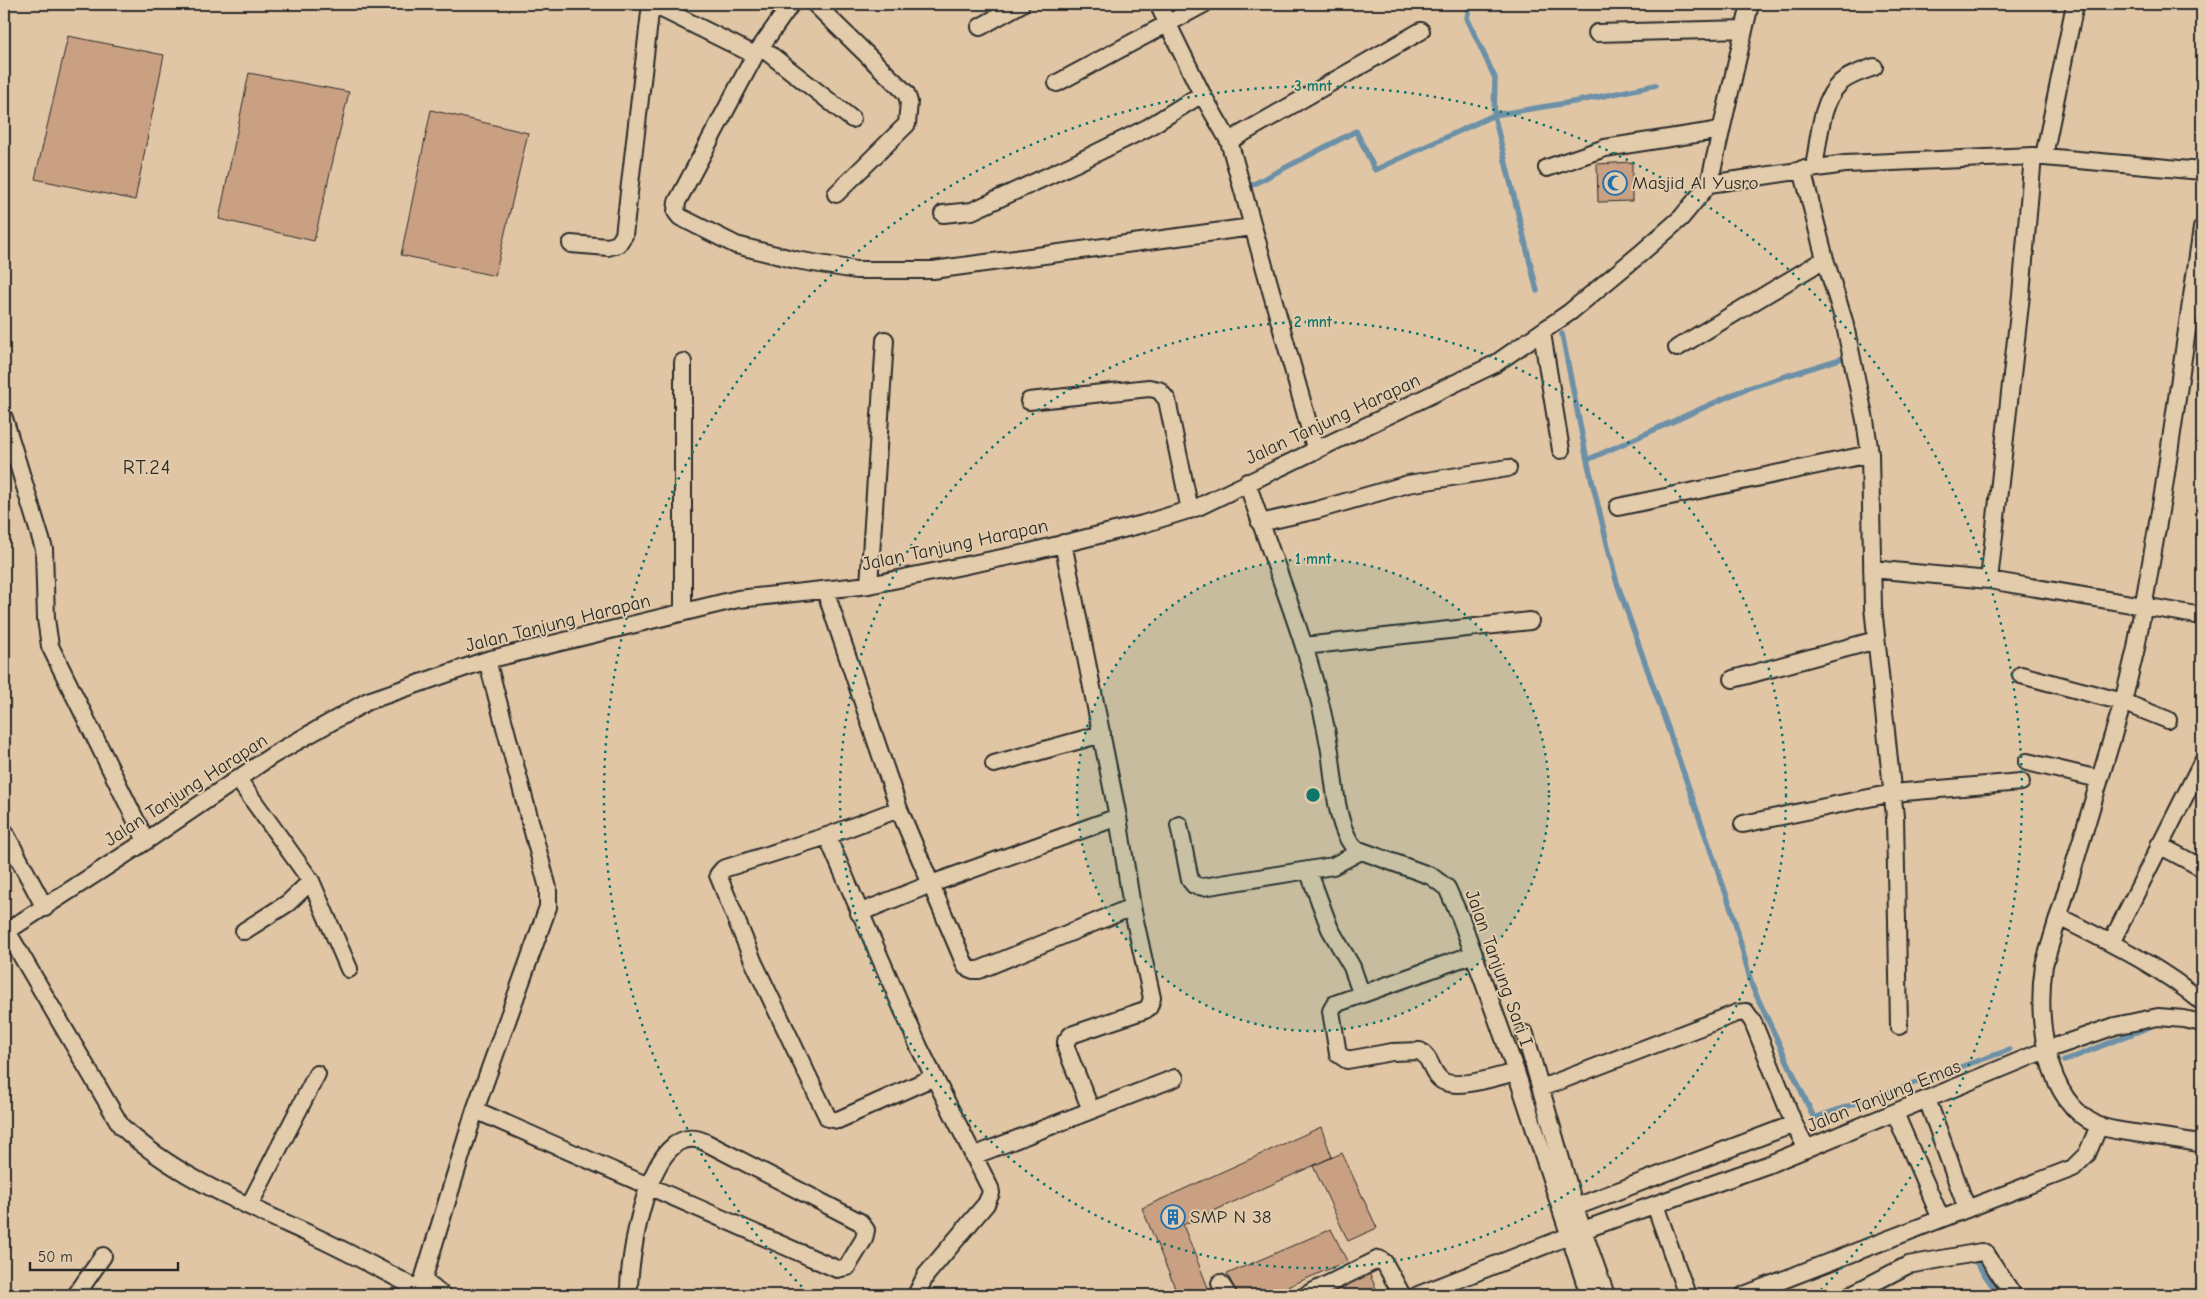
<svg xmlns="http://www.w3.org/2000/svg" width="2206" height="1299" viewBox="0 0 2206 1299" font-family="'Comic Neue',sans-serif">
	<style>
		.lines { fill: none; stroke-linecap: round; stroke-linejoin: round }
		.stream { stroke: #6c90a7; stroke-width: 5.5 }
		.building { fill: #c9a082; stroke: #2b2b2b }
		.street-casing { stroke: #2b2b2b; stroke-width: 20 }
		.street { stroke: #e2ccab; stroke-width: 16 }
		.ring { fill: none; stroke: #0f766e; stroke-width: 2.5; stroke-dasharray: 2.5 5 }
		.labels { text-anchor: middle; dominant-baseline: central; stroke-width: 4; stroke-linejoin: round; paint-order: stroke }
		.poi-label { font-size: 19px; fill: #2b2b2b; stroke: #e2ccab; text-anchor: start }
		.street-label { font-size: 19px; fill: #2b2b2b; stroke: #e2ccab }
		.neighbourhood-label { font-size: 20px; letter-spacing: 1px; fill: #2b2b2b; stroke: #e2ccab }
		.centre { fill: #0f766e; stroke: #e2ccab; stroke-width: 2.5 }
		.ring-label { font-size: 15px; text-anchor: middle; font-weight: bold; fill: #0f766e; stroke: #e2ccab; stroke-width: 4; stroke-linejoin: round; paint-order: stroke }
	</style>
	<rect width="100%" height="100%" fill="#e1c6a5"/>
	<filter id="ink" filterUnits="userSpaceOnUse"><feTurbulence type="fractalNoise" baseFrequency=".02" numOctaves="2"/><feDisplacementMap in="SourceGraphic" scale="10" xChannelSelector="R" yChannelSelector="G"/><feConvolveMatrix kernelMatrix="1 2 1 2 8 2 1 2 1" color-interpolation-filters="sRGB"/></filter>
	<g filter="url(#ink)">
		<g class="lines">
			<path class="stream" d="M1470,4L1467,18L1495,78L1494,115L1537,291
				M1252,185L1356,131L1375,170L1494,115L1579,101L1656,85
				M1562,334L1587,460L1616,580L1732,911L1752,986L1814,1118L2009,1050
				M1587,460L1745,389L1840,359
				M2064,1061L2149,1027
				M1973,1258L1999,1295"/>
		</g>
		<path class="building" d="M68,36L164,55L135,200L35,179Z
			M249,73L349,92L314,241L219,219Z
			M431,110L528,133L495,276L401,255Z
			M1632,162V201L1598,202L1597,164Z
			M1321,1127L1332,1157L1183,1225L1211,1295H1178L1142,1208Z
			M1342,1153L1377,1228L1348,1241L1313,1166Z
			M1331,1229L1347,1261L1269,1295H1238L1227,1274Z
			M1369,1273L1379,1295H1326Z"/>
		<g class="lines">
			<g class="street-casing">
				<path id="street" d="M652,4L755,55
					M791,4L755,55L677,202L676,212L680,217L736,245L796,260L856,270H933L1252,227
					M815,4L906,93L909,102L907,124L836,194
					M1158,4L1202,94L1229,141L1316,451
					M980,27L1021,4
					M1597,33L1744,29
					M762,48L852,119
					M1057,83L1204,4
					M1229,141L1421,31
					M2044,156L2075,4
					M1814,167C1819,142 1820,102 1840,83C1849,75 1863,71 1874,67
					M1547,168L1605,148L1721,130
					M1802,169L1825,259L1844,321L1865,420L1870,454L1873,607L1895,817L1899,1026
					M1709,184L1845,164L2033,156L2202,171
					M943,214L972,211L1074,164L1147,128L1202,94
					M2202,228L2163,494L2136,648L2123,702L2044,965C2036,1016 2044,1100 2097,1125C2108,1130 2123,1131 2134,1133C2157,1136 2180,1139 2202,1144
					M571,244L608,247L618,244L624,235L651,4
					M1542,333L1561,450
					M1677,348L1825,259
					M1029,401L1149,388L1159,390L1167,400L1190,510
					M4,418L44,549L46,619L50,646L146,841
					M1247,482C1276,572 1315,658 1330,751C1334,778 1336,831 1356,849L1431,876L1447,888L1461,919L1516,1072L1589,1295
					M1618,507L1870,454
					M1260,523L1317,510L1408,484L1508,468
					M1872,569L1989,580L2202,616
					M1989,580L2021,295L2033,156
					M869,585L885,340
					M825,590L899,809L966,967L973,970H979L1132,907
					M683,612V362
					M1304,646L1530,621
					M2021,675L2123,702L2168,720
					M1733,679L1876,640
					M2027,762L2099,779
					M994,764L1102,734
					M237,778L311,881L349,969
					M899,809L827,836L723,869L718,875L754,963L828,1118L838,1120L934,1077
					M1743,824L1893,793L2021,782
					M1179,825L1190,880L1194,885L1203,887L1333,866L1361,851
					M4,831L45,908
					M827,836L919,1047L990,1188L991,1193L986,1204L926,1275L916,1295
					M2159,845L2202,868
					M1308,870L1330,929L1352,967L1361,993
					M859,913L931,884L1118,817L1063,543
					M2059,917C2109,942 2160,966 2202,1002
					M7,931L121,1126C175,1177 249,1206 316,1237C350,1253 384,1271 418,1289
					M244,931L288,903L311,881
					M4,933L146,841L273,755L368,701L487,660L738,599L869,585L1026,553L1143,524L1198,507L1495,364L1570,312L1640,254L1681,218L1709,184L1750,4
					M2111,943L2202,762
					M1474,954L1335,1004L1331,1011L1338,1054L1347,1060L1392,1052L1420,1051C1432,1059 1430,1070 1440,1079C1453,1092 1499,1076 1516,1072
					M1525,1034L1575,1208L1606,1295
					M1541,1088L1737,1013L1746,1012L1753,1022L1794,1124L1807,1149
					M1927,1099L1967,1209
					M475,1110L837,1269L847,1267L864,1239L866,1230L860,1222L705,1142C649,1115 628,1261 629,1295
					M1091,1110L1066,1048V1041L1071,1035L1145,1010L1149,1007L1152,998L1132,907L1118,817
					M1895,1113L1941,1219
					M973,1156L1175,1078
					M1655,1205L1687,1295
					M249,1206L317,1074
					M1565,1211L1794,1124
					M1583,1230L1767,1165L2046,1050L2115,1026L2158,1017L2184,1019L2202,1023
					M423,1280L442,1295
					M1220,1283L1228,1295
					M76,1295L103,1256
					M413,1295L423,1280L475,1110L548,907V888L487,660
					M1306,1295L1379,1259L1384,1262L1402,1295
					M1418,1295L1569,1236
					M1744,1295L2073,1168L2087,1154L2099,1126
					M1850,1295L1908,1265L1981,1252L1987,1255L2013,1295"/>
			</g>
			<use href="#street" class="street"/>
		</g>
	</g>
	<circle cx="1313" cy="795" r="236" fill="#0f766e" fill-opacity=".12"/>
	<g class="ring">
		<circle cx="1313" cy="795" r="236"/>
		<circle cx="1313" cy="795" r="473"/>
		<path d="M807 1292A709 709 0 1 1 1819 1292"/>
	</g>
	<defs>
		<g id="mosque-ring" transform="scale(1.25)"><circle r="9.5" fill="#e2ccab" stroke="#1f6fb2" stroke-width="1.5"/><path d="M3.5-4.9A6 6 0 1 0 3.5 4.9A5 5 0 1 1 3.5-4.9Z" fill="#1f6fb2"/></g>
		<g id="building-ring" transform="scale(1.25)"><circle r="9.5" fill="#e2ccab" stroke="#1f6fb2" stroke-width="1.5"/><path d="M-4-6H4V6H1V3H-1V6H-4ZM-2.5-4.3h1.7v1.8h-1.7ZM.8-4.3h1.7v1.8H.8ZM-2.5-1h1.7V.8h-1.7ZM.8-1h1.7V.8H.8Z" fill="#1f6fb2"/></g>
	</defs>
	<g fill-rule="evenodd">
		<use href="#mosque-ring" x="1615" y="183"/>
		<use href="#building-ring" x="1173" y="1217"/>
	</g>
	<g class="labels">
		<g class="poi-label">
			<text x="1632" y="183">Masjid Al Yusro</text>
			<text x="1190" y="1217">SMP N 38</text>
		</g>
		<g class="street-label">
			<text transform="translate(1333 419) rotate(-25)">Jalan Tanjung Harapan</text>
			<text transform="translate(955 545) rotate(-12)">Jalan Tanjung Harapan</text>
			<text transform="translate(558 623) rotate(-14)">Jalan Tanjung Harapan</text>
			<text transform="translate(186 790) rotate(-33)">Jalan Tanjung Harapan</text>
			<text transform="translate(1499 968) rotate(70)">Jalan Tanjung Sari I</text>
			<text transform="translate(1884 1096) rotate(-22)">Jalan Tanjung Emas</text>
		</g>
		<g class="neighbourhood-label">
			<text x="147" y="467">RT.24</text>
		</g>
	</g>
	<circle cx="1313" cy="795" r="8" class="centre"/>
	<g class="ring-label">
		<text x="1313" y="91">3 mnt</text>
		<text x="1313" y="327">2 mnt</text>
		<text x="1313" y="564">1 mnt</text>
	</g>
	<rect width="2206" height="1299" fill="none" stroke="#e2ccab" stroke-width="20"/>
	<rect x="10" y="10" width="2186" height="1279" fill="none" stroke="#2b2b2b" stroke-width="2" filter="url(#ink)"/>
	<path d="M30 1262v8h148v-8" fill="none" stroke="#2b2b2b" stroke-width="2.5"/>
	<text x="38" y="1262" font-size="15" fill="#2b2b2b" stroke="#e2ccab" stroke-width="4" paint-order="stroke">50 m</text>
</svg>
